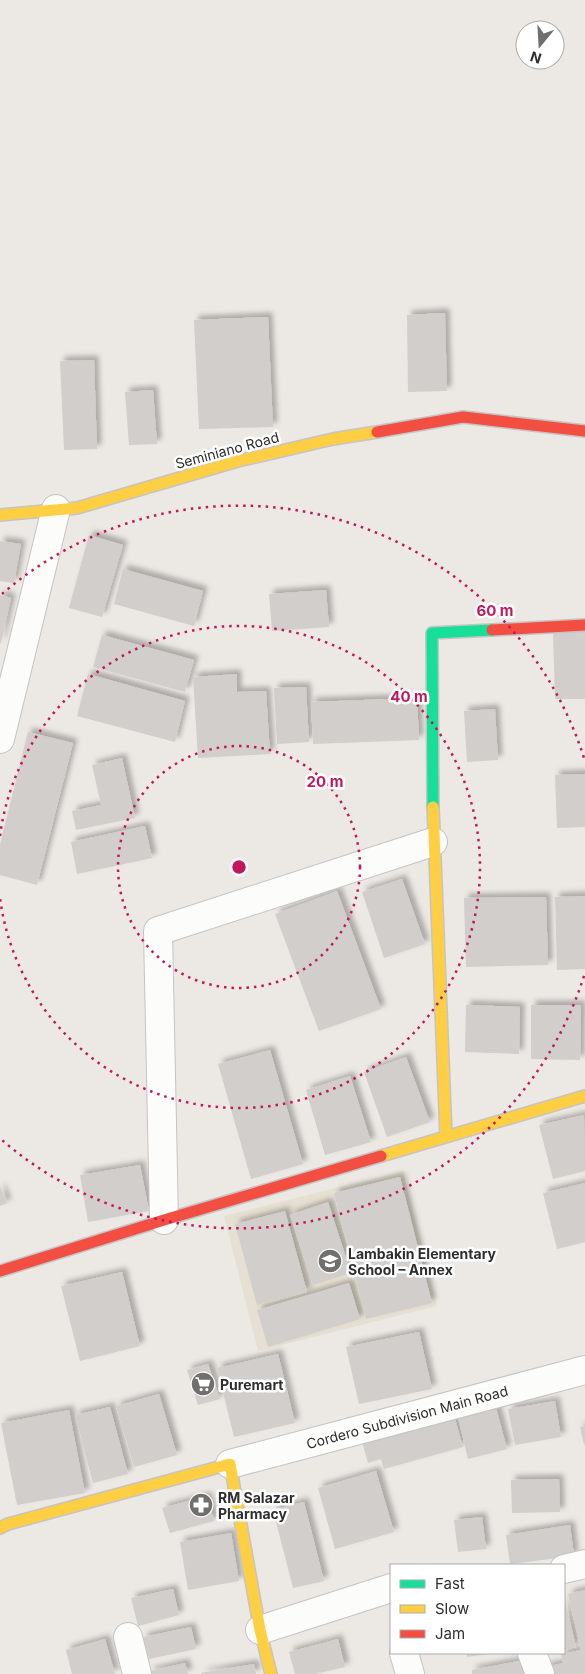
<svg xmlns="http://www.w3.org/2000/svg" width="585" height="1674" viewBox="0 0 585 1674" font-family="Inter,sans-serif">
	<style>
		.education { fill: #e6e0d3 }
		.building { fill: #d1cecb; filter: url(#shadow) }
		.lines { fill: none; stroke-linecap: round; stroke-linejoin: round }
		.street-casing { stroke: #c5c4c5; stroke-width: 30 }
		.fast-casing { stroke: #c5c4c5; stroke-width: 14 }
		.slow-casing { stroke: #c5c4c5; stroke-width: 14 }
		.jam-casing { stroke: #c5c4c5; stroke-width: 14 }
		.street { stroke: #fcfcfb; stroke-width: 28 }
		.fast { stroke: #16e098; stroke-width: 11 }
		.slow { stroke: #ffcf43; stroke-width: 11 }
		.jam { stroke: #f24e42; stroke-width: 11 }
		.ring { fill: none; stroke: #c2185b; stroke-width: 2.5; stroke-dasharray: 2.5 5 }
		.labels { text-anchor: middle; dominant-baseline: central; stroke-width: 5; stroke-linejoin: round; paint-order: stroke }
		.street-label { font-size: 14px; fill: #2e2e2e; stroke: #fff }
		.poi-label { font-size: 14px; font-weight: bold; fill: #2e2e2e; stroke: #fff; text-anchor: start }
		.centre { fill: #c2185b; stroke: #fff; stroke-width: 2.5 }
		.ring-label { font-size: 15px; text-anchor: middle; font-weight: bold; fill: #c2185b; stroke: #fff; stroke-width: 5; stroke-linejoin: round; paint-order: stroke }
	</style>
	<defs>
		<filter id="shadow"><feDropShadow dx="4.5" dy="-4.5" stdDeviation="2.5" flood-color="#0004"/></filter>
	</defs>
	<rect width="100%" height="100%" fill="#ece8e4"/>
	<path class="education" d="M403,1171L437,1306L258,1351L224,1216Z"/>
	<path class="building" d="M445,313L447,391L408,392L407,315Z
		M268,317L273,427L199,429L194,320Z
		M94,360L97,449L64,450L60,361Z
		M153,390L157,444L129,445L125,392Z
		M89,535L123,545L102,617L69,608Z
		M0,541L21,544L14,583L0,581Z
		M123,569L203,591L194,626L114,604Z
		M326,590L329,627L272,631L269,594Z
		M0,595L11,598L1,643H0Z
		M553,632H585V699H555Z
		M102,635L194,660L185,692L93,667Z
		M88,674L185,701L175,742L77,716Z
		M237,674V692L266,691L270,754L198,758L193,677Z
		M306,687L309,742L277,744L274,688Z
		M417,698L419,740L313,744L311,702Z
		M495,709L498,760L467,762L464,711Z
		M28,732L73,743L37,885L0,875V845Z
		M122,758L135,818L76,830L72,811L101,805L92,765Z
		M585,774V827L557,828L555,775Z
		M145,826L152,858L77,874L71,842Z
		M402,879L425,944L384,958L362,892Z
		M337,891L381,1009L319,1031L275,914Z
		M585,896V969L557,970L555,897Z
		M546,897L548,965L466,967L464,898Z
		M466,1005L520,1007L519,1054L465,1052Z
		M531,1005H581L580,1060L531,1059Z
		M270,1050L303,1164L251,1179L218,1064Z
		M406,1057L430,1122L387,1137L364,1072Z
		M350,1076L371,1142L325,1155L306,1090Z
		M584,1115L585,1171L553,1179L539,1125Z
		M140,1165L149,1211L88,1222L80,1175Z
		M400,1177L432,1303L366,1319L334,1193Z
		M585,1183V1242L557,1249L543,1193Z
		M0,1186L7,1203L0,1206Z
		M328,1202L351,1273L313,1285L290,1215Z
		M285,1211L307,1292L257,1305L235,1224Z
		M122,1272L140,1346L80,1361L61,1286Z
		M349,1283L360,1319L268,1347L257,1310Z
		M419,1332L432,1389L359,1404L346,1347Z
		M278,1354L295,1423L234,1437L217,1368Z
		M208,1364L220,1399L198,1405L187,1370Z
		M159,1394L177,1455L134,1467L116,1406Z
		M555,1401L561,1437L515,1445L508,1409Z
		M495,1404L507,1449L468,1459L457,1413Z
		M110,1407L128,1474L93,1483L75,1415Z
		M69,1410L85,1493L17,1505L1,1423Z
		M453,1412L463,1447L384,1469L381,1459L368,1463L361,1438Z
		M585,1426V1444L584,1445L580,1427Z
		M376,1471L394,1532L335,1549L318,1488Z
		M559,1479L560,1512L512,1513L511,1480Z
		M207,1496L214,1521L170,1533L162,1508Z
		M304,1502L324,1581L293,1588L273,1510Z
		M482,1517L486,1549L458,1552L454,1520Z
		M570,1525L574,1556L510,1564L506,1535Z
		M231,1533L239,1581L188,1590L180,1542Z
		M173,1589L179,1615L138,1626L131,1598Z
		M585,1590V1674H547L545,1667L563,1663L561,1654L581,1650L568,1594Z
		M564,1597L576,1647L564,1650Z
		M191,1627L196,1649L149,1659L143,1637Z
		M105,1639L115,1674H72L66,1650Z
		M338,1639L345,1667L315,1674H295L289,1652Z
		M467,1653H487V1654L467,1657Z
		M529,1659L532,1674H472V1670Z
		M185,1663L188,1674H150V1671Z
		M254,1664L256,1674H201V1673Z"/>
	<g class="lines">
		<g class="street-casing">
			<path id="street" d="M0,739L56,509
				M164,1220L158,931L433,842
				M230,1464L585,1370
				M564,1569L585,1564
				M260,1630L391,1588
				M128,1637L137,1674
				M404,1653L410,1674
				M532,1653L540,1674"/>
		</g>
		<g class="fast-casing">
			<path id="fast" d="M433,807L432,633L492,630"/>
		</g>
		<g class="slow-casing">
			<path id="slow" d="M0,515L77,508L238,461L333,439L377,432
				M433,807L446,1136
				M381,1156L585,1096
				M0,1528L8,1524L230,1464L260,1630L271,1674"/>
		</g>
		<g class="jam-casing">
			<path id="jam" d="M377,432L463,417L585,431
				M492,630L585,625
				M0,1271L164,1220L381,1156"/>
		</g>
		<use href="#street" class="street"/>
		<use href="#fast" class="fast"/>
		<use href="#slow" class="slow"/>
		<use href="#jam" class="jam"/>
	</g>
	<g class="ring">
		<circle cx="239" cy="867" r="121"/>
		<path d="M0 836A241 241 0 1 1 0 898"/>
		<path d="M584 976A362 362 0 0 1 2 1140M2 594A362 362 0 0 1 584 758"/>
	</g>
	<defs>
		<g id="school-disc" transform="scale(1.25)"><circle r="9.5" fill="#706f6e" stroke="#fff"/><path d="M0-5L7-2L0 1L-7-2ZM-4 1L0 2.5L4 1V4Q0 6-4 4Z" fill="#fff"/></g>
		<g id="supermarket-disc" transform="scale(1.25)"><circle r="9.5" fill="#706f6e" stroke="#fff"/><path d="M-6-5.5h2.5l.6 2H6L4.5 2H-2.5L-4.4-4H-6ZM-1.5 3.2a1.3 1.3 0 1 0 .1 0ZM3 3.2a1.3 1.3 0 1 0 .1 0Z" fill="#fff"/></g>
		<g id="pharmacy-disc" transform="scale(1.25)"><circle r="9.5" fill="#706f6e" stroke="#fff"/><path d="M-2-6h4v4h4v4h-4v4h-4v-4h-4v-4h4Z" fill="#fff"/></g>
	</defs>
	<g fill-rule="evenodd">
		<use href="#school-disc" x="330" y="1261"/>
		<use href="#supermarket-disc" x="203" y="1384"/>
		<use href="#pharmacy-disc" x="201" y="1505"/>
	</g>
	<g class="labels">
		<g class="street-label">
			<text transform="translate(227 450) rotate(-15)">Seminiano Road</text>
			<text transform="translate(407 1417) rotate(-15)">Cordero Subdivision Main Road</text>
		</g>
		<g class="poi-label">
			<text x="348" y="1253">Lambakin Elementary<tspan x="348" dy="16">School – Annex</tspan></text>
			<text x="220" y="1384">Puremart</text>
			<text x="218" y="1497">RM Salazar<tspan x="218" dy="16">Pharmacy</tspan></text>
		</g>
	</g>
	<circle cx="239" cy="867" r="8" class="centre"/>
	<g class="ring-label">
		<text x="495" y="616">60 m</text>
		<text x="409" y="702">40 m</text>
		<text x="325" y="787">20 m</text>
	</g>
	<rect x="390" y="1564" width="175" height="90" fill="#ffffff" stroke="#ababab"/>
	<rect x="400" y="1580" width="25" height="8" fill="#16e098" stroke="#ababab"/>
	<text x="435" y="1589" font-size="15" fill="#2e2e2e">Fast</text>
	<rect x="400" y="1605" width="25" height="8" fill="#ffcf43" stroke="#ababab"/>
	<text x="435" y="1614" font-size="15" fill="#2e2e2e">Slow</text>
	<rect x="400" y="1630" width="25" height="8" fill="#f24e42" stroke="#ababab"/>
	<text x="435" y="1639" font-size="15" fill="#2e2e2e">Jam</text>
	<g transform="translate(540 45) rotate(198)"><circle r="24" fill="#ffffff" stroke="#ababab"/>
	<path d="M0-4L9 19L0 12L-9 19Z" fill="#706f6e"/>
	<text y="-8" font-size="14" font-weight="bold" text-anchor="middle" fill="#2e2e2e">N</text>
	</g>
</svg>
